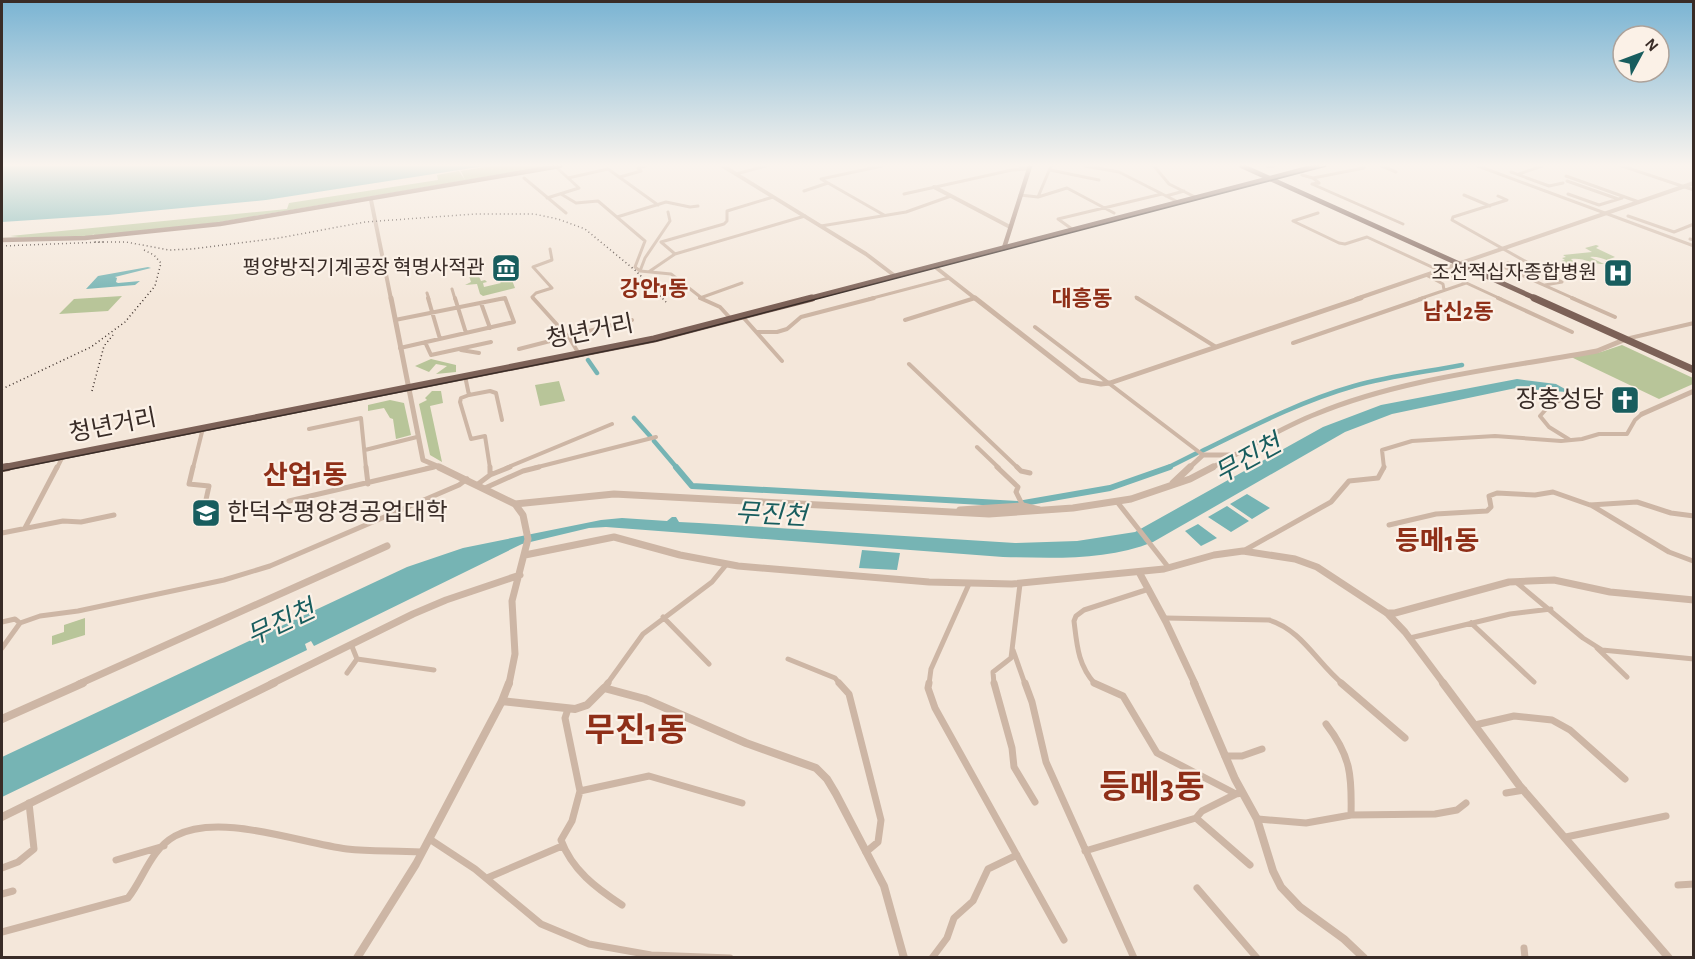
<svg xmlns="http://www.w3.org/2000/svg" width="1695" height="959" viewBox="0 0 1695 959" font-family="'Alegreya Sans','Noto Sans KR',sans-serif">
	<style>
		.green { fill: #b8c599 }
		.water { fill: #76b4b4 }
		.lines { fill: none; stroke-linecap: round; stroke-linejoin: round }
		.canal-far1 { stroke: #76b4b4; stroke-width: 4.5 }
		.canal { stroke: #76b4b4; stroke-width: 6 }
		.minor-far3 { stroke: #cdb6a5; stroke-width: 3 }
		.minor-far2 { stroke: #cdb6a5; stroke-width: 4 }
		.minor-far1 { stroke: #cdb6a5; stroke-width: 5 }
		.minor { stroke: #cdb6a5; stroke-width: 7 }
		.tertiary-far3 { stroke: #cdb6a5; stroke-width: 4 }
		.tertiary-far2 { stroke: #cdb6a5; stroke-width: 5 }
		.tertiary-far1 { stroke: #cdb6a5; stroke-width: 7 }
		.tertiary { stroke: #cdb6a5; stroke-width: 8 }
		.secondary { stroke: #a18476; stroke-width: 4.5 }
		.primary-far2 { stroke: #7c6157; stroke-width: 5 }
		.primary-far1 { stroke: #7c6157; stroke-width: 7 }
		.primary { stroke: #7c6157; stroke-width: 8 }
		.tram { stroke: #392c27; stroke-width: 1.5 }
		.rail { stroke: #392c27; stroke-width: 1.5; stroke-dasharray: 1 3; stroke-linecap: butt }
		.labels { text-anchor: middle; dominant-baseline: central; stroke-width: 4.5; stroke-linejoin: round; paint-order: stroke }
		.far-poi-label { font-size: 20px; fill: #392c27; stroke: #fbf1e7; text-anchor: end }
		.far-quarter-label { font-size: 22px; font-weight: bold; fill: #8f2f18; stroke: #fbf1e7 }
		.street-label { font-size: 24px; fill: #392c27; stroke: #fbf1e7 }
		.poi-label { font-size: 24px; fill: #392c27; stroke: #fbf1e7; text-anchor: end }
		.water-label { font-size: 26px; font-style: italic; fill: #185d5e; stroke: #fbf1e7 }
		.quarter-label { font-size: 27px; font-weight: bold; fill: #8f2f18; stroke: #fbf1e7 }
		.near-quarter-label { font-size: 33px; font-weight: bold; fill: #8f2f18; stroke: #fbf1e7 }
	</style>
	<rect width="100%" height="100%" fill="#f4e7da"/>
	<path class="green" d="M491,166H550L214,223L92,236L95,233L91,236L2,238L19,237L10,236L287,209L289,203L438,180L437,175L459,171L465,180L461,171Z
		M1596,245L1599,246L1596,248L1615,257L1610,259L1624,263C1612,265 1601,255 1590,257L1604,264C1592,264 1583,257 1571,259L1575,263L1567,264L1561,261L1565,260L1562,258L1566,257L1563,255L1592,252L1585,248Z
		M478,274L481,281L485,280L487,282L483,283L484,287L501,283L496,278L510,275L515,288L483,296L480,294L477,284L465,285L471,282L469,276Z
		M122,296L108,311L59,314L74,299Z
		M1622,345L1693,378V384L1659,399L1571,357L1601,352Z
		M431,359L456,365V372L436,374L447,366L436,364L429,372L415,366Z
		M559,381L565,401L540,406L535,385Z
		M432,391H441L443,403L430,406L442,462L430,455L419,404L427,400L425,398Z
		M390,400L404,403L411,435L396,439L393,419L390,418L384,408L368,411V405Z
		M85,618V635L52,645V636L64,632V625Z"/>
	<path class="water" d="M2,166H485L266,200L108,215L2,222Z
		M148,267L151,268L115,277L117,278L116,282L118,283L140,281L135,285L86,289L98,276Z
		M1517,379L1556,384L1565,389L1566,392L1516,388L1392,414L1345,432L1153,542C1107,561 1052,558 1003,557L606,527L589,528L522,544L314,646L311,641L305,644L307,650L2,797V757L407,567L463,548L601,520L622,518L667,521L672,517H676L679,522L699,523L1015,543L1077,541L1135,532L1323,427L1381,405Z
		M1247,494L1270,508L1252,519L1230,504Z
		M1227,506L1249,521L1231,532L1208,517Z
		M1198,524L1217,538L1201,546L1185,531Z
		M862,550L900,553L897,570L859,568Z"/>
	<g class="lines">
		<path class="canal-far1" d="M588,360L597,373
			M634,418L650,436
			M654,441L677,468
			M1202,451C1251,427 1301,401 1354,386C1389,376 1426,372 1462,365
			M1167,468L1197,453"/>
		<path class="canal" d="M676,467L692,486L1018,504L1110,488L1170,467"/>
		<path class="minor-far3" d="M882,166L821,179L884,215
			M1085,166L1119,172L1178,202
			M1154,166L1169,184L1195,197
			M1267,166H1273
			M1382,166L1396,172
			M1478,166L1694,246
			M1622,166L1694,190
			M1050,170L1099,180
			M1511,172L1549,186L1563,183
			M736,174L766,166
			M1519,174L1542,166
			M1302,175L1313,178
			M1566,176L1639,202
			M620,177L641,171L638,168L645,166
			M524,178L566,213
			M568,178L608,169L658,205
			M1567,181L1618,199
			M1312,184L1403,224
			M1312,184L1319,183L1313,178L1364,168L1363,166
			M804,191L828,183
			M561,194L576,203L598,201L645,241L635,267L640,271
			M904,194L1012,170L1028,169
			M1568,194L1599,205L1622,198
			M1020,195L1038,197L1051,166
			M1464,195L1490,206
			M1166,196L1184,191
			M1498,196L1507,200L1453,217L1452,220L1562,282L1545,285
			M1038,197L1067,188L1114,213
			M547,198L579,188L556,167
			M1318,213L1293,221L1339,243L1345,244L1367,237L1501,299
			M1628,216L1674,232L1694,224
			M617,217L666,202L690,207L698,206
			M821,226L906,212L951,196
			M1072,229L1058,219L1162,194
			M1690,239L1694,240
			M675,254L661,242L724,224L727,221V211L773,197
			M1508,263L1501,266L1575,299
			M640,271L671,274L703,299
			M640,271L645,258L670,221L668,212
			M650,271L675,254L805,216
			M1426,275L1443,284L1444,290
			M452,289L455,299
			M427,293L429,299
			M1136,297L1139,299
			M700,298L742,283
			M499,299H505
			M534,299L532,297L536,293L552,288L533,267L552,260L550,249
			M869,299L949,278
			M971,299L975,298
			M1419,299L1466,283"/>
		<path class="minor-far2" d="M428,298L440,339
			M455,298L466,333
			M533,298L570,339L579,354
			M700,298L720,307L731,319
			M1137,298L1216,347
			M1498,298L1572,332
			M1572,298L1615,317
			M481,303L490,328
			M742,316L782,361
			M395,320L505,298L514,322L400,348
			M905,320L975,298
			M1035,327L1203,455
			M757,332H777L787,329L801,317L874,298
			M1630,338L1694,323
			M425,342L431,355L491,342
			M1293,343L1424,298
			M519,349L632,320
			M461,350L479,353
			M909,364L1018,468
			M465,376L469,395L490,391L496,393L502,420
			M469,395L461,398L460,402L471,439L485,436L490,468
			M309,429L361,418L366,468
			M1570,440L1549,427L1540,416L1549,406L1572,394
			M977,447L999,468
			M365,450L417,437
			M57,468L63,456
			M193,468L203,428
			M427,468L437,466
			M506,468L612,424
			M534,468L656,437
			M1384,468L1382,450L1412,441L1495,436L1561,441L1582,439L1599,434H1627L1635,420L1642,414"/>
		<path class="minor-far1" d="M193,467L189,484L209,486L202,518
			M366,467L368,484
			M490,467V475
			M997,467L1018,487L1016,492L1023,506
			M1017,467L1021,471L1030,473
			M478,484L490,475L510,467
			M485,488L523,471L539,467
			M289,501L434,467
			M1118,503L1169,568
			M1591,505L1669,552L1693,561
			M1389,525L1436,514L1487,511L1491,507L1489,496L1497,493L1535,495L1553,492L1590,505L1637,502L1671,513L1694,516
			M25,528L57,467
			M2,533L63,521L81,522L114,515
			M1245,550L1331,502L1349,481L1378,478L1384,467
			M1516,582L1583,638L1602,650L1694,659
			M663,617L709,664
			M1165,618L1269,620C1302,630 1317,663 1343,684
			M2,622L15,619L20,623
			M1471,623L1534,682
			M1410,638L1510,614L1551,609
			M351,644L357,659L434,670
			M2,648L20,623L40,616L78,611L224,580L270,566L459,485L467,479
			M1597,648L1627,677
			M1013,650L1025,684
			M788,659L835,678L840,684
			M347,673L357,659
			M607,684L643,634L712,582L726,565
			M929,684L931,669L969,584
			M994,684L993,672L1011,658L1020,584
			M1095,684C1078,665 1077,646 1074,621L1076,616L1084,610L1149,589"/>
		<path class="minor" d="M839,683L849,694L881,820L878,842L866,852
			M929,683L928,688L935,708L1064,940
			M994,683L1012,748L1014,767L1035,802
			M1025,683L1032,702L1046,762L1134,958
			M1094,683L1123,696L1157,753L1236,794L1242,793
			M1341,683L1405,738
			M605,687L608,683
			M568,709L565,718L580,791L649,776L742,803
			M1326,724C1351,756 1352,776 1351,815
			M1475,725L1514,716L1552,720L1570,730L1625,779
			M1225,756H1242L1262,749
			M580,791L572,821L561,840C572,870 596,888 622,905
			M1506,793L1524,790
			M1236,794L1202,811L1196,818L1250,865
			M1258,819L1306,823L1351,815L1435,814L1457,810L1466,803
			M1566,837L1666,816
			M431,840L475,869L541,924L589,944L651,955L730,958
			M1085,851L1196,818
			M116,860L164,846
			M2,868L18,862L34,849L29,803
			M487,878L562,846
			M1678,885L1694,884
			M1197,888L1257,958
			M2,894L13,891
			M2,932L128,898C144,878 150,850 175,836C220,812 299,843 347,849C372,852 396,850 421,852
			M1524,948L1525,958
			M932,958L947,938L954,918L973,901L988,869L1017,855"/>
		<path class="tertiary-far3" d="M723,166L866,254L895,276
			M1021,166L1029,167
			M934,187L1010,227
			M371,200L391,299
			M934,266L976,299
			M1356,299L1694,183"/>
		<path class="tertiary-far2" d="M391,298L423,460L442,468
			M975,298L1080,380L1101,384L1110,383L1361,298
			M1642,414L1694,391
			M1189,468L1203,455H1233
			M1211,468C1245,450 1280,428 1316,414C1402,378 1505,368 1597,351L1626,339"/>
		<path class="tertiary-far1" d="M439,467L515,504L614,494L989,514L1073,508L1131,499L1190,479L1213,467
			M1173,483L1190,467
			M960,510L1023,506L1039,510
			M525,555L614,537L680,555L738,566L929,582L1012,584L1164,569L1214,555L1243,551L1295,559L1317,567L1387,613L1405,632L1444,684
			M1139,572L1166,622L1195,684
			M1387,613H1395L1509,582L1529,581L1554,580L1610,592L1694,600
			M79,684L387,546
			M271,684L413,614L446,600L520,575
			M509,684L515,654L512,601L528,539L523,515L515,504"/>
		<path class="tertiary" d="M1194,683L1235,779L1257,819L1273,871L1281,887L1300,907L1344,939L1364,958
			M1443,683L1519,785L1669,958
			M502,701L575,709L587,705L604,688L645,699L746,743L816,768L827,779L836,794L884,886L904,958
			M2,719L83,683
			M2,817L274,683
			M357,958L416,864L502,701L509,683"/>
		<path class="secondary" d="M2,240L85,238L220,224L560,166
			M1004,248L1030,166"/>
		<path class="primary-far2" d="M1242,166L1537,299
			M807,299L1317,166"/>
		<path class="primary-far1" d="M1534,298L1694,370
			M2,468L654,339L812,298"/>
		<path class="primary" d="M2,468L8,467"/>
		<path class="tram" d="M2,471L656,341L1326,166"/>
		<path class="rail" d="M95,242H126L169,250L192,249L279,238L365,222L475,214H534L558,219L585,229L636,271L666,302
			M2,246L103,242
			M2,389L91,347L125,322L155,286L161,263L154,255L144,250
			M92,391L104,346L113,335"/>
	</g>
	<linearGradient id="sky" x2="0" y2="1"><stop stop-color="#7ab4d3"/><stop offset="0.55" stop-color="#faf4ee"/><stop offset="1" stop-color="#faf4ee" stop-opacity="0"/></linearGradient>
	<rect width="1695" height="300" fill="url(#sky)"/>
	<defs>
		<g id="museum-square" transform="scale(1.5)"><rect x="-9" y="-9" width="18" height="18" rx="4" fill="#185d5e" stroke="#fbf1e7"/><path d="M0-6L6-3V-2H-6V-3ZM-5-1h2V3h-2ZM-1-1h2V3h-2ZM3-1h2V3H3ZM-6 4H6V6H-6Z" fill="#fff"/></g>
		<g id="hospital-square" transform="scale(1.5)"><rect x="-9" y="-9" width="18" height="18" rx="4" fill="#185d5e" stroke="#fbf1e7"/><path d="M-5-5h3v3.5h4V-5h3V5h-3V1.5h-4V5h-3Z" fill="#fff"/></g>
		<g id="church-square" transform="scale(1.5)"><rect x="-9" y="-9" width="18" height="18" rx="4" fill="#185d5e" stroke="#fbf1e7"/><path d="M-1.2-6h2.4v3.5h3.3v2.4h-3.3V6h-2.4V-.1h-3.3v-2.4h3.3Z" fill="#fff"/></g>
		<g id="university-square" transform="scale(1.5)"><rect x="-9" y="-9" width="18" height="18" rx="4" fill="#185d5e" stroke="#fbf1e7"/><path d="M0-5L7-2L0 1L-7-2ZM-4 1L0 2.5L4 1V4Q0 6-4 4Z" fill="#fff"/></g>
	</defs>
	<g fill-rule="evenodd">
		<use href="#museum-square" x="506" y="268"/>
		<use href="#hospital-square" x="1618" y="273"/>
		<use href="#church-square" x="1625" y="400"/>
		<use href="#university-square" x="206" y="513"/>
	</g>
	<g class="labels">
		<g class="far-poi-label">
			<text x="485" y="268">평양방직기계공장 혁명사적관</text>
			<text x="1597" y="273">조선적십자종합병원</text>
		</g>
		<g class="far-quarter-label">
			<text x="654" y="289">강안1동</text>
			<text x="1082" y="299">대흥동</text>
			<text x="1458" y="312">남신2동</text>
		</g>
		<g class="street-label">
			<text transform="translate(590 332) rotate(-11)">청년거리</text>
			<text transform="translate(113 426) rotate(-11)">청년거리</text>
		</g>
		<g class="poi-label">
			<text x="1604" y="400">장충성당</text>
			<text x="227" y="513" text-anchor="start">한덕수평양경공업대학</text>
		</g>
		<g class="water-label">
			<text transform="translate(1248 459) rotate(-29)">무진천</text>
			<text transform="translate(771 515) rotate(3)">무진천</text>
			<text transform="translate(281 623) rotate(-25)">무진천</text>
		</g>
		<g class="quarter-label">
			<text x="305" y="475">산업1동</text>
			<text x="1437" y="541">등메1동</text>
		</g>
		<g class="near-quarter-label">
			<text x="636" y="731">무진1동</text>
			<text x="1152" y="788">등메3동</text>
		</g>
	</g>
	<rect width="1695" height="959" fill="none" stroke="#392c27" stroke-width="6"/>
	<g transform="translate(1641 54) rotate(49)"><circle r="28" fill="#fbf1e7" stroke="#ada29a" stroke-width="1.5"/>
	<path d="M0-4.5L10 22L0 15L-10 22Z" fill="#185d5e"/>
	<text y="-9" font-size="16" font-weight="bold" text-anchor="middle" fill="#392c27">N</text>
	</g>
</svg>
